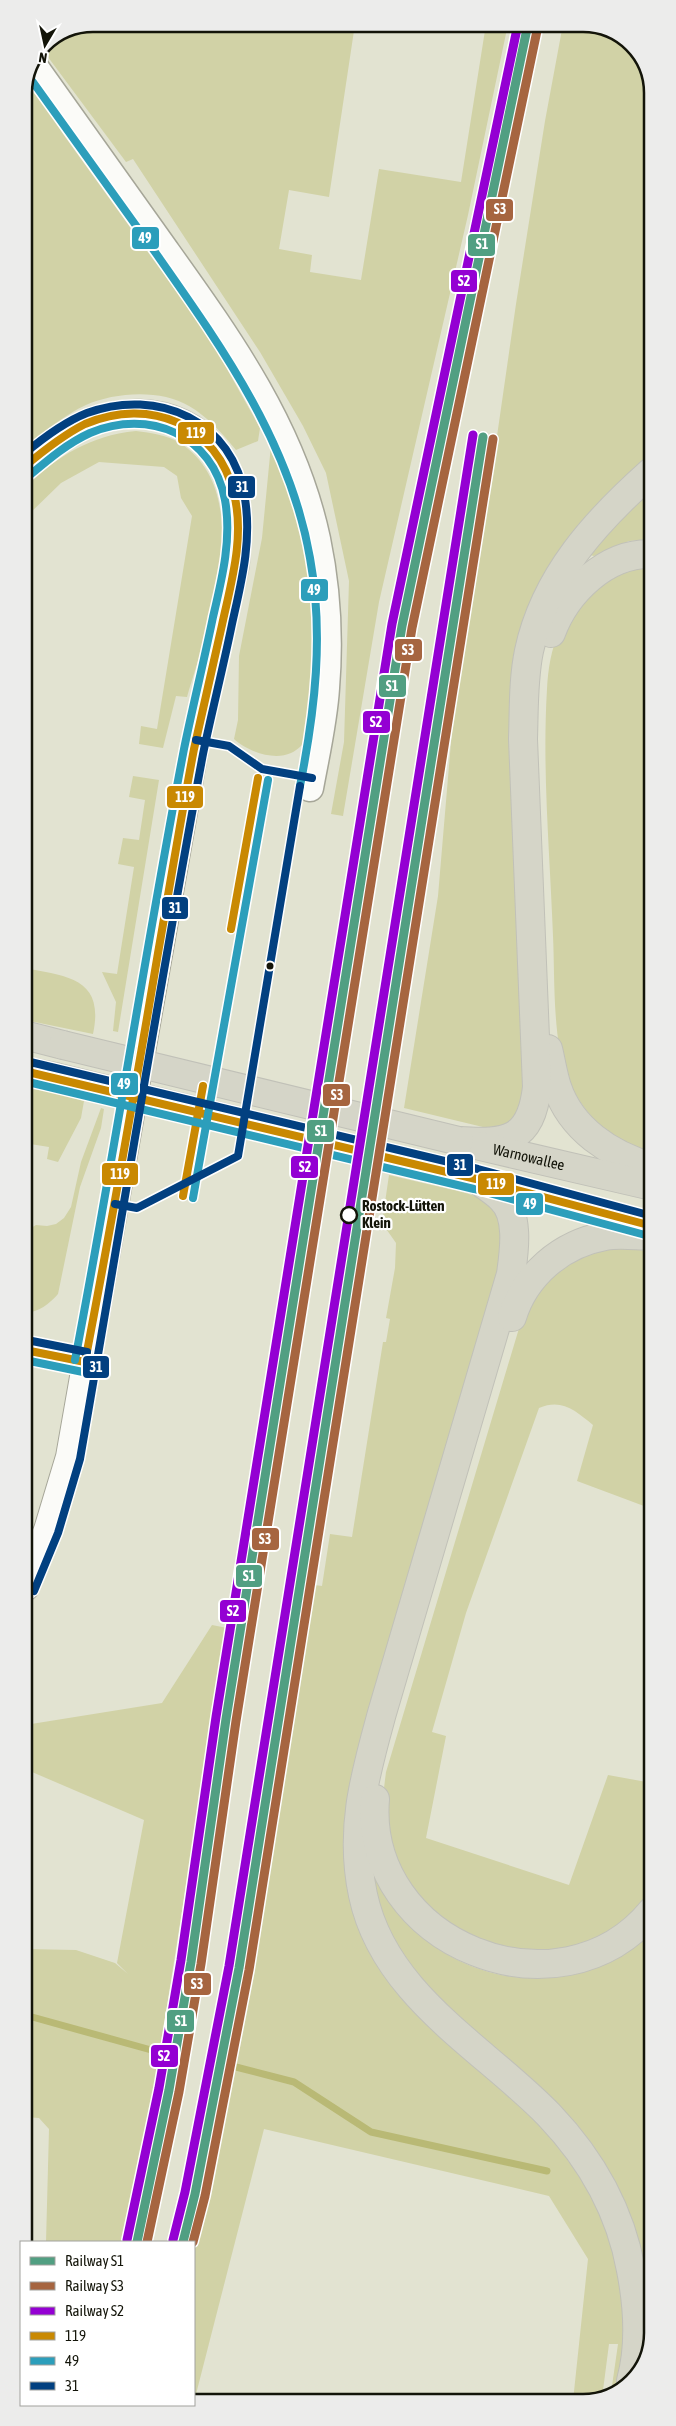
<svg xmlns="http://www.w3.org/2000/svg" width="676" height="2426" viewBox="0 0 676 2426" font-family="'Asap Condensed',sans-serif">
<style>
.green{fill:#d1d2a6}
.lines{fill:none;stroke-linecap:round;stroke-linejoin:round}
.stream{stroke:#b9b975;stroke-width:7}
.minor-casing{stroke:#a6a698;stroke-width:29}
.tertiary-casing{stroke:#a6a698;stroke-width:30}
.trunk-casing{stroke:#c1c1b8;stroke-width:30}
.minor{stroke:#fbfbf8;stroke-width:26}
.tertiary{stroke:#fbfbf8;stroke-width:28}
.trunk{stroke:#d5d5c8;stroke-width:28}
.trunk-bridge-casing{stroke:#c1c1b8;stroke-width:30;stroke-linecap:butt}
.trunk-bridge{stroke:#d5d5c8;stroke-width:28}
.bus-1-casing{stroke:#fff;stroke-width:11}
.bus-2-casing{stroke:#fff;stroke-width:11}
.bus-3-casing{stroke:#fff;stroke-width:11}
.bus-1{stroke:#c98902;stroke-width:8}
.bus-2{stroke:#2c9ebb;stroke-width:8}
.bus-3{stroke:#024080;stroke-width:8}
.rail-1-casing{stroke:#fff;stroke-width:12}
.rail-2-casing{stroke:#fff;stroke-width:12}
.rail-3-casing{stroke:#fff;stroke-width:12}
.rail-1{stroke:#519f82;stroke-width:9}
.rail-2{stroke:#a66540;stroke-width:9}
.rail-3{stroke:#9400d3;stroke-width:9}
.bus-dot{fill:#131409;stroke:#fff;stroke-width:2}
.stop-dot{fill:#fff;stroke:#131409;stroke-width:2.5}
.labels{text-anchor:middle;stroke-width:4.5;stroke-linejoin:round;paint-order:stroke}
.street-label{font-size:15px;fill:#131409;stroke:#fff}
.stop-label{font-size:15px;font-weight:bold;fill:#131409;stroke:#fff;text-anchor:start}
.rim{fill:none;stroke:#131409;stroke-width:2.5}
.line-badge{stroke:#fff;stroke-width:2}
.badge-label{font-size:14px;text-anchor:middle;font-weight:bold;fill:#fff}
</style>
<rect width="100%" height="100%" fill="#e2e3d1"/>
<g class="green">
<path d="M 94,24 L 355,24 L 329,197 L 289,190 L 279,249 L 312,255 L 310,272 L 361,280 L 379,169 L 461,182 L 486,24 L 508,24 L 468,215 L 379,602 L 343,816 L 331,814 L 344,742 L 349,581 L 326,473 L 303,426 L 260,352 L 133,159 L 126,162 L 42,49 L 44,44 Z"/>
<path d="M 563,24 L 591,24 L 629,41 L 651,80 L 651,458 L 621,484 L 527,618 L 525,1106 C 513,1120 506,1127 487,1128 L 404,1108 L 438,896 L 455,695 L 474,566 L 496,443 L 516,304 L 545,121 Z"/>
<path d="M 29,81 L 63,134 L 209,337 L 260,428 L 258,441 L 236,450 C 222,433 208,417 189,406 C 161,389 115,392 86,405 C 68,413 38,435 24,449 L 24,93 Z"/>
<path d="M 136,431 C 151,433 167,435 180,443 C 258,494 208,627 187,697 L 176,696 L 163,748 L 139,744 L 141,726 L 157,729 L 192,516 L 181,498 L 177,476 L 164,467 L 99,462 L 61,483 L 24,519 L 24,485 C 61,456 88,436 136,431 Z"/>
<path d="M 272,435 L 279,449 C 288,481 299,512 306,544 C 320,609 314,673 309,738 C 304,743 298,750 291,753 C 273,761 247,751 234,739 L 238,720 L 239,656 L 262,538 Z"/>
<path d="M 651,486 L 651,539 L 629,541 L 594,556 L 590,555 L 589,549 Z"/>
<path d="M 651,565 L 652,1154 C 613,1140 587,1120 569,1082 C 552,1045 555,977 553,936 C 550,854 542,771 547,689 C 548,670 551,648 560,631 C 571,609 591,589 611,576 C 621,569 639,568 651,565 Z"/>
<path d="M 133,776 L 159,780 L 118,1032 L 113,1031 L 116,1002 L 102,972 L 117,974 L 134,867 L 118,864 L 123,838 L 139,840 L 145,800 L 129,797 Z"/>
<path d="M 24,968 C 67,976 105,978 93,1034 L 30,1021 L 24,1017 Z"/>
<path d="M 24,1088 L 53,1092 L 84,1101 L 81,1118 L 58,1162 L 47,1159 L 49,1147 L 24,1143 Z"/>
<path d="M 101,1108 L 104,1109 L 101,1128 L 80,1187 L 58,1294 C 49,1304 39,1312 25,1313 L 24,1232 L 36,1225 L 47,1226 L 56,1224 L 64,1218 L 71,1207 L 81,1162 Z"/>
<path d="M 389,1175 C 407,1179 426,1184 445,1188 C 487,1198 498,1199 505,1245 L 357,1780 L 365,1929 L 539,2121 L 597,2195 L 627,2291 L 622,2386 L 611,2393 L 618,2344 L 609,2344 L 602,2398 L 596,2401 L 573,2401 L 588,2259 L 549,2196 L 264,2129 L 194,2402 L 194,2245 L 206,2200 L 282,1762 L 307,1584 L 322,1586 L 330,1534 L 352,1537 L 383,1342 L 386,1342 L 390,1319 L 386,1318 L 395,1268 L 396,1243 L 382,1223 Z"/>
<path d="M 625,1246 L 652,1253 L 652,1509 L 577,1481 L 593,1425 C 576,1411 562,1398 539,1408 L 466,1613 L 432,1732 L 446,1736 L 426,1838 L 569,1885 L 608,1775 L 652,1783 C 652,1799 655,1884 651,1893 C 643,1911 620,1926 603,1935 C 562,1955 541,1955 497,1944 C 486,1941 474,1940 464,1935 C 421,1915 393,1869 384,1825 C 381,1808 384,1788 386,1772 L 526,1305 L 540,1285 L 583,1253 Z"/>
<path d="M 212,1625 L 227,1628 L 148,2125 L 122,2242 L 46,2242 L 49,2129 L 39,2118 L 25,2117 L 25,1949 L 76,1950 L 115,1963 L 128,1974 L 117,1963 L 144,1820 L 25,1769 L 25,1725 L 162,1703 Z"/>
<path d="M 370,1862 C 381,1885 393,1908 411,1926 C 452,1970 527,1992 584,1969 C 603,1962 633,1939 652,1927 L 652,2325 L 646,2349 L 634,2230 L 400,1954 C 385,1924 375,1896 370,1862 Z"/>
</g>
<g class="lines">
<g class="stream">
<path d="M 25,2015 L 162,2053"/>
<path d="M 232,2066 L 294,2082 L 371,2132 L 547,2171"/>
</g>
<defs>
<path id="minor" d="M 35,67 C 78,127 121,187 164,248 C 229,339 293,427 317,539 C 327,587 330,639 326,688 C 324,721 316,755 310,788"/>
<path id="tertiary" d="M 25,1587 L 48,1530 L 70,1457 L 194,750"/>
<g id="trunk">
<path d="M 24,467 C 45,450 68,430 94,421 C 158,400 217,424 234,493 C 239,517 237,541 235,565 L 194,750"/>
<path d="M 551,633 C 566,592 606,553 651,554"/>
<path d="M 24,1035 L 63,1045"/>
<path d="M 548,1049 C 551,1061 553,1075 557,1087 C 571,1129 610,1155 652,1167"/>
<path d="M 24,1071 L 55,1077"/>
<path d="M 459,1141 C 507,1144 531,1141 537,1087 L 523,739 C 524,710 523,680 529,651 C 545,576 596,521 651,472"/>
<path id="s1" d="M 480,1146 L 652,1186"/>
<path d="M 476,1179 C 484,1185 494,1191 501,1198 C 520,1215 514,1252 511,1274 L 382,1713 C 365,1775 349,1829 363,1895 C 384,1995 483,2047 549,2115 C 591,2159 620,2209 631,2270 C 638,2306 641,2344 631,2381"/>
<path d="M 484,1181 L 650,1226"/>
<path d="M 512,1317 C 525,1275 561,1244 605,1236 C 620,1233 637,1236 652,1236"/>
<path d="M 25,1350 L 85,1362"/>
<path d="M 375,1799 C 363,1944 560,2023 652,1911"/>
</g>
</defs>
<use href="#minor" class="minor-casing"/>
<use href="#tertiary" class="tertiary-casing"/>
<use href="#trunk" class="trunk-casing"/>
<use href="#minor" class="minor"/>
<use href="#tertiary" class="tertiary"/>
<use href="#trunk" class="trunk"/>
<defs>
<g id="trunk-bridge">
<path d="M 63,1045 L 459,1141"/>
<path d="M 55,1077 L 451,1173"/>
</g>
</defs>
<use href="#trunk-bridge" class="trunk-bridge-casing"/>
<use href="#trunk-bridge" class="trunk-bridge"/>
<defs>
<g id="bus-1">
<path d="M 24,467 C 43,451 63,435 85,424 C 150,396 218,425 234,494 C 245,537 231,583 222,625 C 213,666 203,708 194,749 C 181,817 170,885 158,953 C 135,1090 111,1226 85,1362"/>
<path d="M 231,929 L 258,778"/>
<path d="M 24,1071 L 476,1179 L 652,1226"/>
<path d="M 183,1196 L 203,1086"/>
<path d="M 25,1350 L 85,1362"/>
</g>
<g id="bus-2">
<path d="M 30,78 C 72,136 114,194 155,252 C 221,346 290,442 310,558 C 324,635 315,710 300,786"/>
<path d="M 30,475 C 49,459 68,443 90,433 C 149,408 213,435 225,500 C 232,539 222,579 213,617 C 204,661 193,705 184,749 C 145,952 114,1157 75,1360"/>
<path d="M 24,1081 L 474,1189 L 649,1236"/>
<path d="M 193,1198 L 268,780"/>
<path d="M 25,1360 L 83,1372"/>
</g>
<g id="bus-3">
<path d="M 24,454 C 43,438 64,422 87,413 C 158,387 234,421 245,499 C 252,542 241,583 232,624 C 223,668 212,711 203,754 C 159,988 121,1224 80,1459 L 58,1533 L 34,1591"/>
<path d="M 196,740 L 229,746 L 262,769 L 312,778"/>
<path d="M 26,1061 L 478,1169 L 652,1216"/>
<path d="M 115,1204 L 137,1208 L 238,1156 L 300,786"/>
<path d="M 27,1340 L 87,1352"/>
</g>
</defs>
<use href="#bus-1" class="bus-1-casing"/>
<use href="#bus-2" class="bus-2-casing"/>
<use href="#bus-3" class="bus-3-casing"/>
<use href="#bus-1" class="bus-1"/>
<use href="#bus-2" class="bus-2"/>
<use href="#bus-3" class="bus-3"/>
<defs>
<g id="rail-1">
<path d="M 137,2242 L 169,2090 L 191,1962 L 226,1719 L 402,626 L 528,24"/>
<path d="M 183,2242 L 195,2194 L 239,1968 L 483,437"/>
</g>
<g id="rail-2">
<path d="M 147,2242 L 179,2092 L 201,1964 L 236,1721 L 412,628 L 538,26"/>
<path d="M 193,2242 L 205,2196 L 249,1970 L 493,439"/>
</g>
<g id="rail-3">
<path d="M 127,2240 L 159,2088 L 181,1960 L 216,1717 L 392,624 L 518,24"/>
<path d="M 173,2240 L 185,2192 L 229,1966 L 473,435"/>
</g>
</defs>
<use href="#rail-1" class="rail-1-casing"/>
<use href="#rail-2" class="rail-2-casing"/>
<use href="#rail-3" class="rail-3-casing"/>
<use href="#rail-1" class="rail-1"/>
<use href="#rail-2" class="rail-2"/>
<use href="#rail-3" class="rail-3"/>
</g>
<circle class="bus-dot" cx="270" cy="966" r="4.5"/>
<circle class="stop-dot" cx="349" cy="1215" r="8"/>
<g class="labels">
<g class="street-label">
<text dy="5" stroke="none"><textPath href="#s1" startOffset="50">Warnowallee</textPath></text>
</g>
<g class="stop-label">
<text x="362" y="1211">Rostock-Lütten<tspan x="362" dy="17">Klein</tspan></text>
</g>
</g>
<path d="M0 0H676V2426H0ZM93 32H583A61 61 0 0 1 644 93V2333A61 61 0 0 1 583 2394H93A61 61 0 0 1 32 2333V93A61 61 0 0 1 93 32Z" fill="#ececeb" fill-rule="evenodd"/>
<path class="rim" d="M93 32H583A61 61 0 0 1 644 93V2333A61 61 0 0 1 583 2394H93A61 61 0 0 1 32 2333V93A61 61 0 0 1 93 32Z"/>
<g class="line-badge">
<rect x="485" y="198" width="29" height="24" rx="5" fill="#a66540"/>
<rect x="131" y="226" width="29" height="24" rx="5" fill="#2c9ebb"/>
<rect x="467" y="233" width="29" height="24" rx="5" fill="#519f82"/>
<rect x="450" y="269" width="28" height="24" rx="5" fill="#9400d3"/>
<rect x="177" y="421" width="38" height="24" rx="5" fill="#c98902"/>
<rect x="227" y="475" width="29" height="24" rx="5" fill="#024080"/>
<rect x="300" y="578" width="29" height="24" rx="5" fill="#2c9ebb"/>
<rect x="394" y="638" width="29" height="24" rx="5" fill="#a66540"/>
<rect x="378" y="674" width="29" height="24" rx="5" fill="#519f82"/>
<rect x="362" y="710" width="29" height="24" rx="5" fill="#9400d3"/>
<rect x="166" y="785" width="38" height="24" rx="5" fill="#c98902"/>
<rect x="161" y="896" width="28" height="24" rx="5" fill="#024080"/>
<rect x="110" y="1072" width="29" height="24" rx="5" fill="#2c9ebb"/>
<rect x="322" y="1083" width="29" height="24" rx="5" fill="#a66540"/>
<rect x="306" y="1119" width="29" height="24" rx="5" fill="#519f82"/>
<rect x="446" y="1153" width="28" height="24" rx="5" fill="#024080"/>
<rect x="290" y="1155" width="29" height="24" rx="5" fill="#9400d3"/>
<rect x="101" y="1162" width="38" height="24" rx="5" fill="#c98902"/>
<rect x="477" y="1172" width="38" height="24" rx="5" fill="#c98902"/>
<rect x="515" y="1192" width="29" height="24" rx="5" fill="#2c9ebb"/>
<rect x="82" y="1355" width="28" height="24" rx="5" fill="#024080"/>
<rect x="251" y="1527" width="29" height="24" rx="5" fill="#a66540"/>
<rect x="235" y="1564" width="28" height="24" rx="5" fill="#519f82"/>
<rect x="219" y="1599" width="28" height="24" rx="5" fill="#9400d3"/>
<rect x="183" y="1972" width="29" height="24" rx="5" fill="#a66540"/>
<rect x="166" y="2009" width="29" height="24" rx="5" fill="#519f82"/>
<rect x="150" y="2044" width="29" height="24" rx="5" fill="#9400d3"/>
</g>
<g class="badge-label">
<text x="500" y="214">S3</text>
<text x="145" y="243">49</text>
<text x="482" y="249">S1</text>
<text x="464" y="286">S2</text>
<text x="196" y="438">119</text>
<text x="242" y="492">31</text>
<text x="314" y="595">49</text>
<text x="408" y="655">S3</text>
<text x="392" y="691">S1</text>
<text x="376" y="727">S2</text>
<text x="185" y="802">119</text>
<text x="175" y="913">31</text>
<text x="124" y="1089">49</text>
<text x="337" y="1100">S3</text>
<text x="321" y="1136">S1</text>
<text x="460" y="1170">31</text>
<text x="305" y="1172">S2</text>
<text x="120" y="1179">119</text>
<text x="496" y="1189">119</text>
<text x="530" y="1209">49</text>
<text x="96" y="1372">31</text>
<text x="265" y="1544">S3</text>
<text x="249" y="1581">S1</text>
<text x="233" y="1616">S2</text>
<text x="197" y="1989">S3</text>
<text x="181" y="2026">S1</text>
<text x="164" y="2061">S2</text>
</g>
<rect x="20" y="2241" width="175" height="165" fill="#ffffff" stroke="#a1a19d"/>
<rect x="30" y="2257" width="25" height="8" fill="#519f82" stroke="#a1a19d"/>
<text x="65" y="2266" font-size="15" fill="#131409">Railway S1</text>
<rect x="30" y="2282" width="25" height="8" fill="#a66540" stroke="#a1a19d"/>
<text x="65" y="2291" font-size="15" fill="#131409">Railway S3</text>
<rect x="30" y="2307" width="25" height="8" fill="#9400d3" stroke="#a1a19d"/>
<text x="65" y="2316" font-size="15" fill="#131409">Railway S2</text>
<rect x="30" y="2332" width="25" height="8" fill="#c98902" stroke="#a1a19d"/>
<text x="65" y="2341" font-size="15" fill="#131409">119</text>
<rect x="30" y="2357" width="25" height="8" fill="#2c9ebb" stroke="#a1a19d"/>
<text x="65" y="2366" font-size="15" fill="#131409">49</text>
<rect x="30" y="2382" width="25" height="8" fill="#024080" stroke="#a1a19d"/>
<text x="65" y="2391" font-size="15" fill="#131409">31</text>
<g transform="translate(45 45) rotate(189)" stroke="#ffffff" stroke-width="4" paint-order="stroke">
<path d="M0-4L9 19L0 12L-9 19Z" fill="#131409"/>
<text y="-8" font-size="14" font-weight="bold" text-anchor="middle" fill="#131409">N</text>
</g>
</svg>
